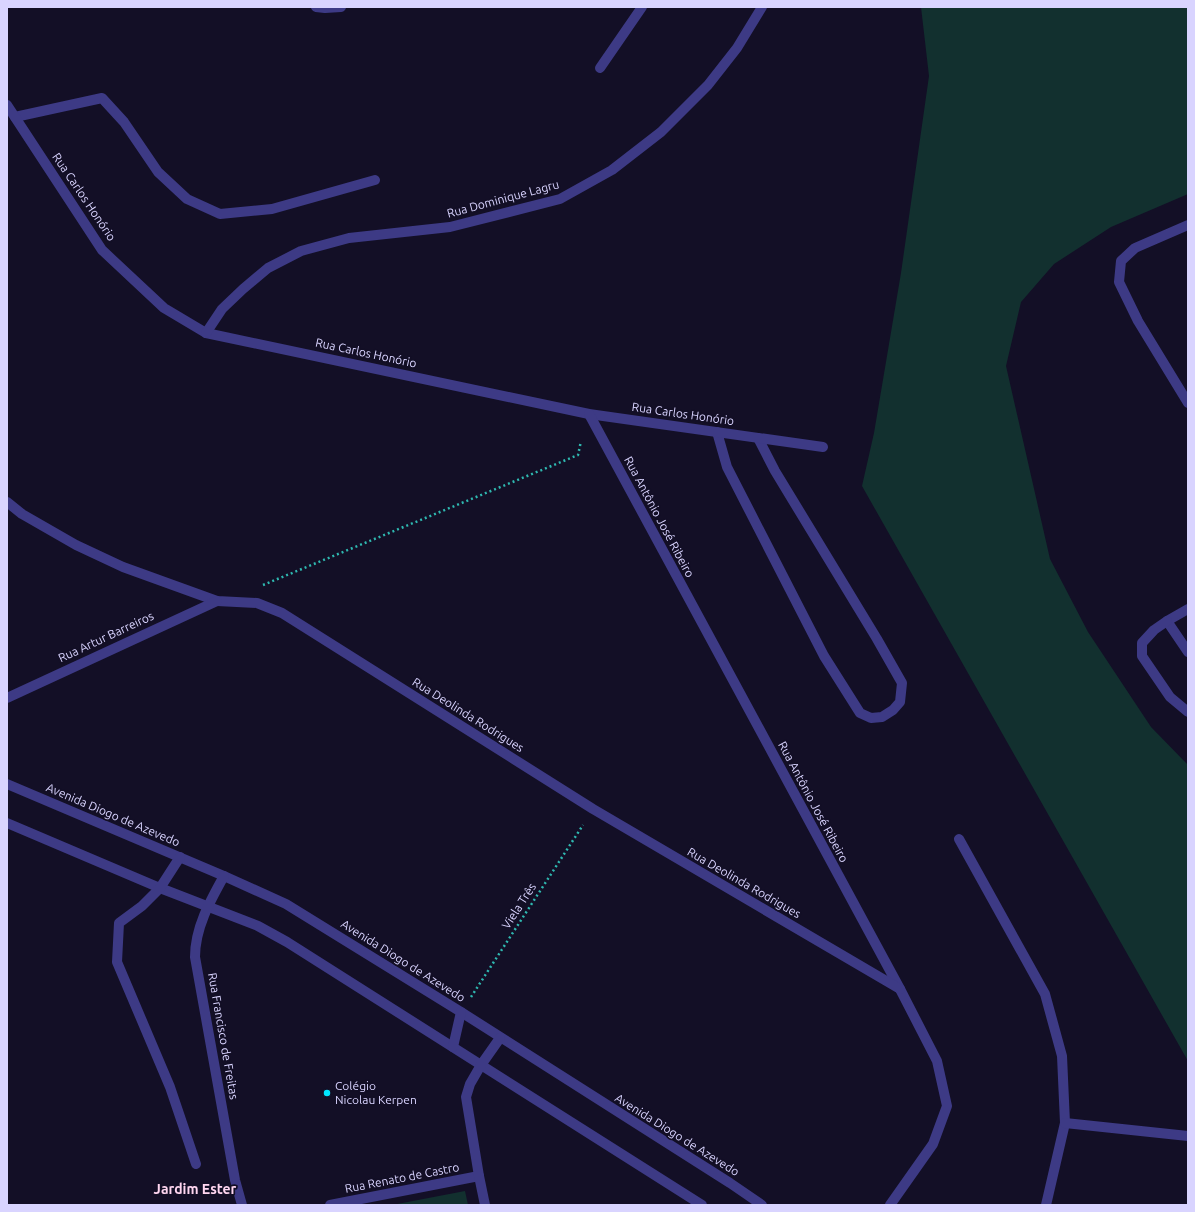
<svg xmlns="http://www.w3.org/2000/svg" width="1195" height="1212" viewBox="0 0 1195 1212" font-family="Ubuntu,sans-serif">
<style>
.green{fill:#12302f}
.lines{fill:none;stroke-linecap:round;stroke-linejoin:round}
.path{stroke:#2fb8b0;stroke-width:2.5;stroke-dasharray:2 3;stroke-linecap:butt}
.service{stroke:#3d3a85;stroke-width:10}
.minor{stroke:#3d3a85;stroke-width:10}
.poi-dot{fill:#00e5ff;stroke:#130f26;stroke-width:1.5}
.labels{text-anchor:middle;stroke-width:3.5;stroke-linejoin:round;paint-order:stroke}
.street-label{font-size:12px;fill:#d9d4ff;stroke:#130f26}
.poi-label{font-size:12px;fill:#d9d4ff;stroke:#130f26;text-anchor:start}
.quarter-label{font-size:14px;font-weight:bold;fill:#ffd6f0;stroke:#130f26}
</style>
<rect width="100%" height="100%" fill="#130f26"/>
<g class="green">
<path d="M 921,7 L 1188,7 L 1188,194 L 1111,227 L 1054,264 L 1021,302 L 1006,366 L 1050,559 L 1088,632 L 1151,727 L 1188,765 L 1188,1061 L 862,486 L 874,433 L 901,273 L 929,76 Z"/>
<path d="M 465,1191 L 468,1205 L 392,1205 Z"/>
</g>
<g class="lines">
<g class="path">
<path d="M 263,585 L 578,455 L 581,441"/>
<path d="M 471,997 L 583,825"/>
</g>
<g class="service">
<path d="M 15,117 L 102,98 L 124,122 L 158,172 L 187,199 L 220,214 L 272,209 L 375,180"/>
<path d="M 717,432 L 727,467 L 824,656 L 860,713 L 871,718 L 882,717 L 893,710 L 900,702 L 902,683 L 877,639 L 775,471 L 758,438"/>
</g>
<g class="minor">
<path d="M 316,7 L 325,8 L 341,7"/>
<path d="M 600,68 L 642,7"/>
<path d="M 7,105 L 102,250 L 164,308 L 206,333 L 589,414 L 823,447"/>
<path d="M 1188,225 L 1135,248 L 1121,261 L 1119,282 L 1138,321 L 1188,403"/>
<path d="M 206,333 L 222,309 L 243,289 L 268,268 L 301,251 L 349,238 L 450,227 L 560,199 L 612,170 L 661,132 L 708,85 L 737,48 L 762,7"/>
<path d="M 589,414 L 900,989 L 937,1061 L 947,1106 L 933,1144 L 890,1205"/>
<path d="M 7,502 L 22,514 L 76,545 L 123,567 L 217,601 L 257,603 L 282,613 L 593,809 L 900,989"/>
<path d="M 1188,609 L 1167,621 L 1188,652"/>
<path d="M 1167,621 L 1154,630 L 1142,643 L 1142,656 L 1170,697 L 1188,712"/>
<path d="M 7,698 L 217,601"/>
<path d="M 7,784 L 224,876 L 286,904 L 461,1012 L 730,1183 L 762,1205"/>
<path d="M 7,823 L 160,888 L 258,926 L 287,942 L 702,1205"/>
<path d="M 959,839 L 1045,994 L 1062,1056 L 1065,1123 L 1046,1205"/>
<path d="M 180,857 L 160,888 L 142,906 L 119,923 L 117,962 L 170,1087 L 196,1164"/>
<path d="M 224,876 C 210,901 195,928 195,957 L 235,1180 L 242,1205"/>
<path d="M 453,1047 L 461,1012"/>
<path d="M 1065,1123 L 1188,1136"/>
<path d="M 330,1205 L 479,1176"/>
<path d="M 485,1205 L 479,1176 L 466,1097 L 470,1084 L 481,1065 L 500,1038"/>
</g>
</g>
<circle class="poi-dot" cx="327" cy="1093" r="4"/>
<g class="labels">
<g class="street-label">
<text transform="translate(84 197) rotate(56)" y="4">Rua Carlos Honório</text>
<text transform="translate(503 199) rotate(-15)" y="4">Rua Dominique Lagru</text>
<text transform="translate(366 353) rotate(12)" y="4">Rua Carlos Honório</text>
<text transform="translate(683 414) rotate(8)" y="4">Rua Carlos Honório</text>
<text transform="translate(659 517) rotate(62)" y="4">Rua Antônio José Ribeiro</text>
<text transform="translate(106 637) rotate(-25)" y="4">Rua Artur Barreiros</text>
<text transform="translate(468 715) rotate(32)" y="4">Rua Deolinda Rodrigues</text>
<text transform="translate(813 802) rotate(62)" y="4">Rua Antônio José Ribeiro</text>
<text transform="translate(113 815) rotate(23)" y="4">Avenida Diogo de Azevedo</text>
<text transform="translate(744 883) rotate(30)" y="4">Rua Deolinda Rodrigues</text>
<text transform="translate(519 906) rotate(-57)" y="4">Viela Três</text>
<text transform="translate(403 961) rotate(32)" y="4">Avenida Diogo de Azevedo</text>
<text transform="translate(223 1036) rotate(80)" y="4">Rua Francisco de Freitas</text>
<text transform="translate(677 1135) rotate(32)" y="4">Avenida Diogo de Azevedo</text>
<text transform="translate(402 1178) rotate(-11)" y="4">Rua Renato de Castro</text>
</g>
<g class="poi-label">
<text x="335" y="1090">Colégio<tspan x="335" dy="14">Nicolau Kerpen</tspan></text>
</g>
<g class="quarter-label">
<text x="195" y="1194">Jardim Ester</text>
</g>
</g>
<rect width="1195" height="1212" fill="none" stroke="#d9d4ff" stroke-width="16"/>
</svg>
